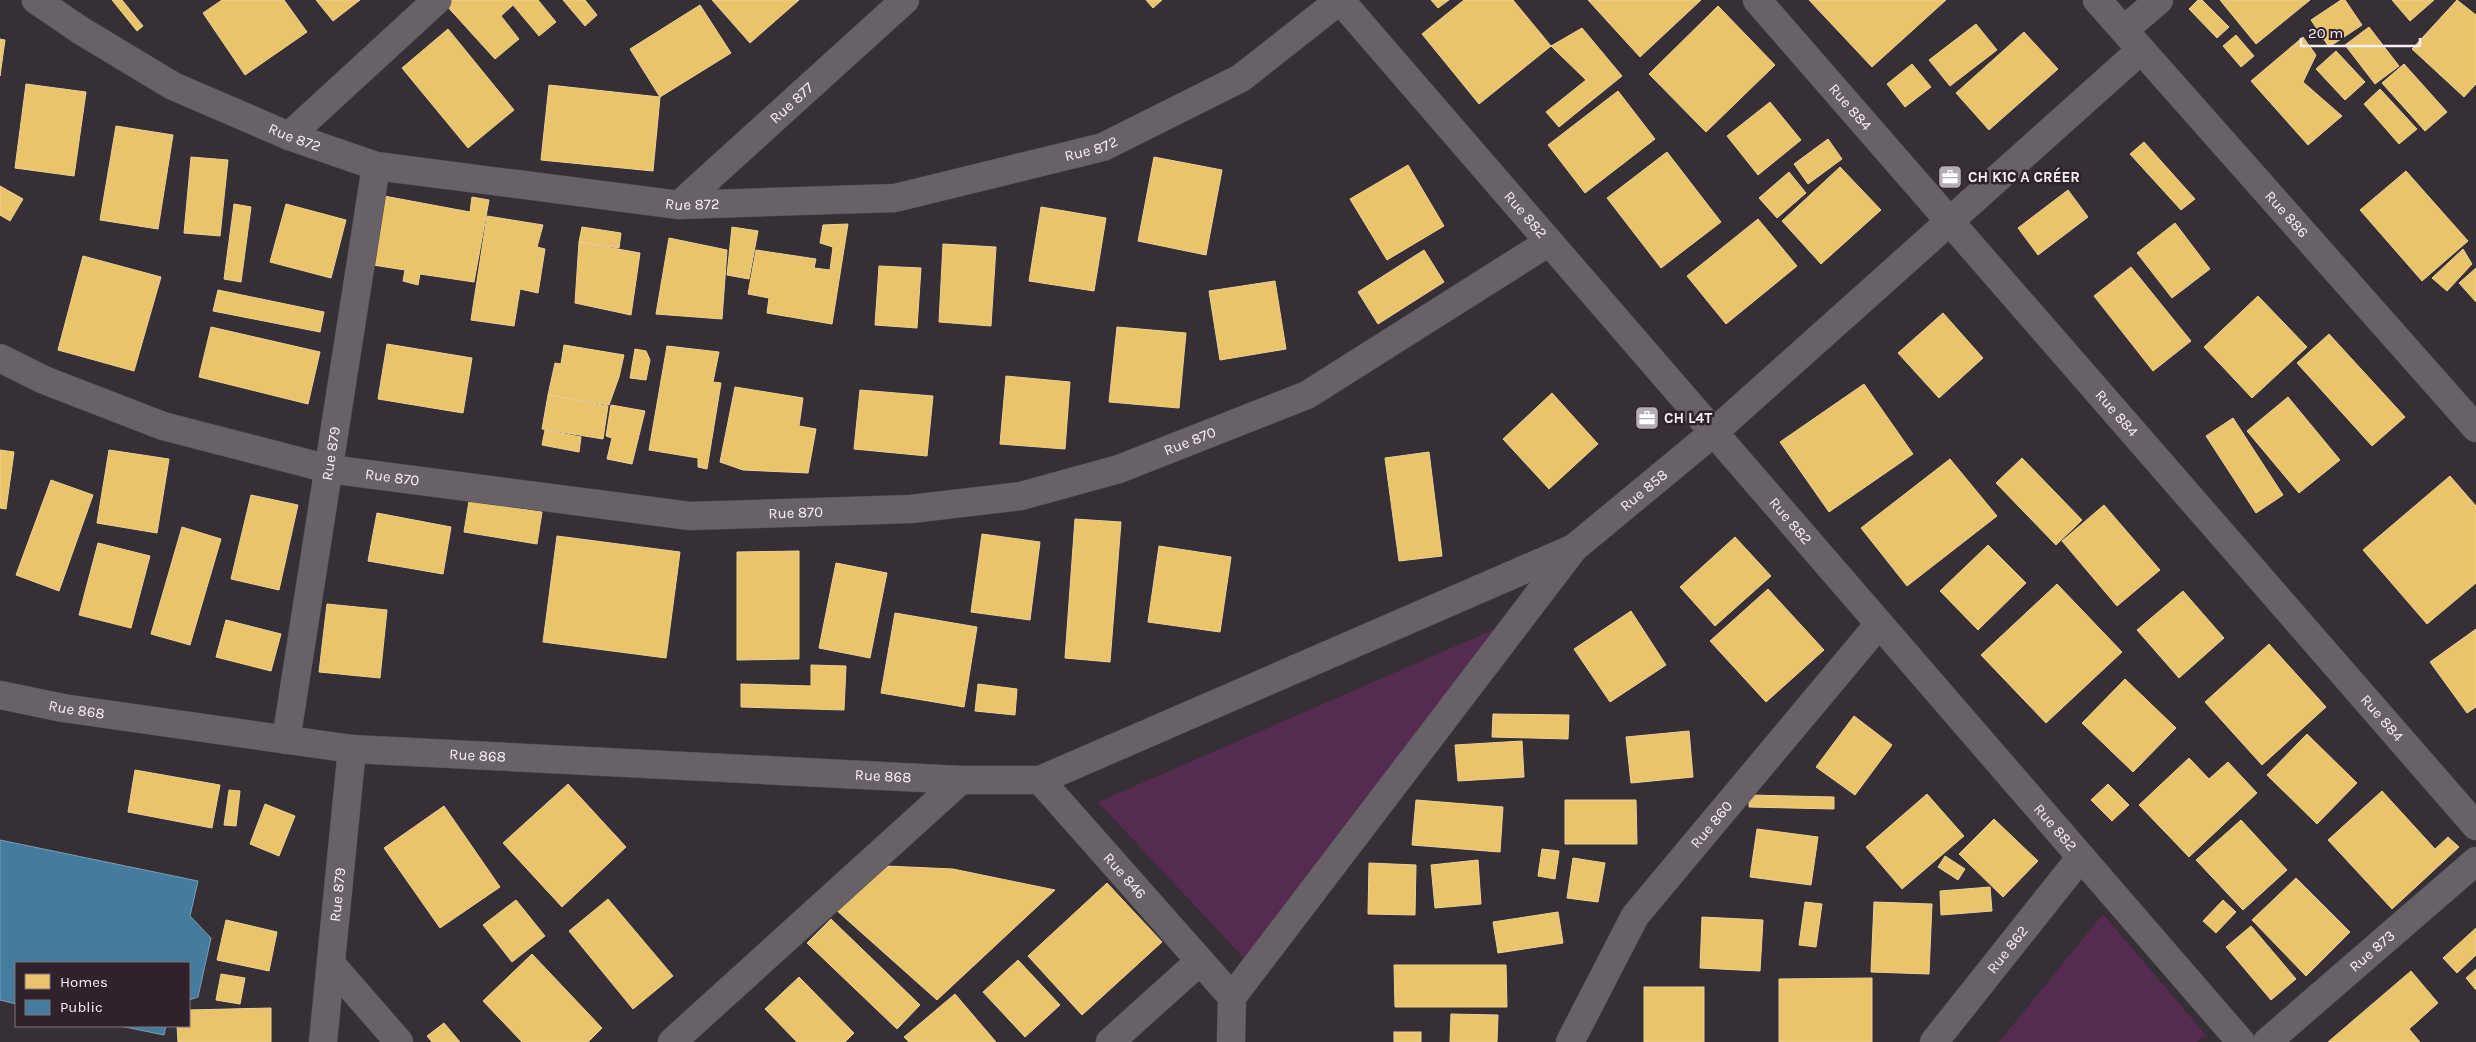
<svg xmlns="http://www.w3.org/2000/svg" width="2476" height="1042" viewBox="0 0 2476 1042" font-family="Karla,sans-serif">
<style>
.green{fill:#552b4f}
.homes{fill:#e9c46a;stroke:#eed194}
.public{fill:#457b9d;stroke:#7b9eb8}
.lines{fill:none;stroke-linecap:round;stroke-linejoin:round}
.street-casing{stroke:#524b50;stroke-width:29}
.street{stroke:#686167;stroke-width:28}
.labels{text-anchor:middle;stroke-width:5;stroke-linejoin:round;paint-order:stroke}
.street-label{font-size:15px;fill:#f8eff6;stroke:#2f222c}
.poi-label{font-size:15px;font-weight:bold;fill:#f8eff6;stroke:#2f222c;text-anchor:start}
</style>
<rect width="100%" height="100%" fill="#362f35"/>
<g class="green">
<path d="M 1520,618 L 1254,969 L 1098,802 Z"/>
<path d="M 2103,914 L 2206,1035 L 2197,1042 L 1999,1042 Z"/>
</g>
<g class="homes">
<path d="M 112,0 L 122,0 L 143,26 L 137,31 Z"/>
<path d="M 222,0 L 284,0 L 307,32 L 245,75 L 203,13 Z"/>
<path d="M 316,0 L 360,0 L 333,21 Z"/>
<path d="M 450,0 L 538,0 L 556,22 L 539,36 L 513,5 L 501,16 L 519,39 L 495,59 L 445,4 Z"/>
<path d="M 563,0 L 585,0 L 597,15 L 585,26 Z"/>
<path d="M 712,0 L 799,0 L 750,43 Z"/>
<path d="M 1146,0 L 1162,0 L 1153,8 Z"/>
<path d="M 1431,0 L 1449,0 L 1438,8 Z"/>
<path d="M 1464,0 L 1513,0 L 1551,46 L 1479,104 L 1422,34 Z"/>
<path d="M 1588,0 L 1701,0 L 1640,57 Z"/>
<path d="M 1809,0 L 1946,0 L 1872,67 Z"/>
<path d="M 2198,0 L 2202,0 L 2229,27 L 2217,38 L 2189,9 Z"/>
<path d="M 2220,0 L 2310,0 L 2256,44 Z"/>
<path d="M 2341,0 L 2345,0 L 2362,25 L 2329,47 L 2311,20 Z"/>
<path d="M 2392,0 L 2434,0 L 2410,21 Z"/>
<path d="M 2457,0 L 2476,15 L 2476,84 L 2464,97 L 2412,49 Z"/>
<path d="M 700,5 L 731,53 L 660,97 L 630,49 Z"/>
<path d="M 1718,6 L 1775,65 L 1706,132 L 1649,74 Z"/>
<path d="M 1976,24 L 1997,50 L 1950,86 L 1929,60 Z"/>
<path d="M 2369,27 L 2399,66 L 2375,84 L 2345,45 Z"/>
<path d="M 1582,28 L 1622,76 L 1559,127 L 1546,112 L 1586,80 L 1551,46 Z"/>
<path d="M 448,29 L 514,110 L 468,148 L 402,68 Z"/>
<path d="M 2024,32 L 2058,69 L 1989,130 L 1956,93 Z"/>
<path d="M 2236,35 L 2254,56 L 2241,67 L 2223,46 Z"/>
<path d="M 2303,37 L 2316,55 L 2303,82 L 2342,116 L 2308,145 L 2251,81 Z"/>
<path d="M 0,39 L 5,40 L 0,76 Z"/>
<path d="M 2336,51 L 2365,82 L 2345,100 L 2316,69 Z"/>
<path d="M 1912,64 L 1931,87 L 1905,107 L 1887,84 Z"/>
<path d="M 2404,64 L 2447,112 L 2425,131 L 2382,83 Z"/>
<path d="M 26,84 L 86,92 L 74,176 L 15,168 Z"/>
<path d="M 549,85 L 660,97 L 653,171 L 541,160 Z"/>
<path d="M 2380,89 L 2417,129 L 2399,144 L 2364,104 Z"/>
<path d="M 1618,91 L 1655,139 L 1585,193 L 1548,145 Z"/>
<path d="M 1770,102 L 1801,140 L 1758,175 L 1727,136 Z"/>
<path d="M 116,126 L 173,135 L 158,229 L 100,220 Z"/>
<path d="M 1828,139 L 1842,159 L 1808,184 L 1794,164 Z"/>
<path d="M 2144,142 L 2195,199 L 2181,210 L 2130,154 Z"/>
<path d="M 1667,152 L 1721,222 L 1661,268 L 1607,198 Z"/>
<path d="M 191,157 L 228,160 L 220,236 L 184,233 Z"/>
<path d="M 1154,157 L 1222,170 L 1206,255 L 1138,241 Z"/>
<path d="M 1408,165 L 1444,226 L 1387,260 L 1350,199 Z"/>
<path d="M 1840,167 L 1881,210 L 1821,264 L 1782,221 Z"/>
<path d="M 2406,171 L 2468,241 L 2422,281 L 2360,210 Z"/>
<path d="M 1789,172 L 1806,193 L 1777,218 L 1759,198 Z"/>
<path d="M 0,186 L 23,199 L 10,221 L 0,215 Z"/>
<path d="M 2068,190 L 2088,217 L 2038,255 L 2018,228 Z"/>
<path d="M 384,196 L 470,212 L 472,197 L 489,200 L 474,282 L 420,274 L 418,285 L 403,281 L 405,270 L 373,265 Z"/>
<path d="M 234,204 L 251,207 L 241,282 L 224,279 Z"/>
<path d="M 286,204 L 346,220 L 331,278 L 270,262 Z"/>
<path d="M 1041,207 L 1106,218 L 1094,291 L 1029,281 Z"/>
<path d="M 487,216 L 543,225 L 537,247 L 545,249 L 538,293 L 520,289 L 514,326 L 471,320 Z"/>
<path d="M 1758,219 L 1797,266 L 1726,324 L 1687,276 Z"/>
<path d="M 2175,223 L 2210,269 L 2172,298 L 2137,253 Z"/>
<path d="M 848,224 L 832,324 L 767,313 L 769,298 L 748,294 L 756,250 L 816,259 L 814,268 L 830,270 L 833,247 L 820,243 L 823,225 Z"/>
<path d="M 582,227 L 621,233 L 619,248 L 579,242 Z"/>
<path d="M 732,227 L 758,231 L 749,279 L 727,275 Z"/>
<path d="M 669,238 L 727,250 L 722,319 L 656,314 Z"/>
<path d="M 579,242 L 640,253 L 631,315 L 575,303 Z"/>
<path d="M 943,244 L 996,247 L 991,326 L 939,322 Z"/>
<path d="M 2463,249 L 2472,264 L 2447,291 L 2432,278 Z"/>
<path d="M 1424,250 L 1444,282 L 1378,324 L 1358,292 Z"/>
<path d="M 83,256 L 161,277 L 134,371 L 58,350 Z"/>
<path d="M 879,266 L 921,268 L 917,328 L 875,325 Z"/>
<path d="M 2131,267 L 2191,341 L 2153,371 L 2094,296 Z"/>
<path d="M 2476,268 L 2476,302 L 2459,283 Z"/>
<path d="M 1275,281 L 1286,349 L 1220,360 L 1209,291 Z"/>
<path d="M 218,290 L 324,312 L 320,332 L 213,311 Z"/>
<path d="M 2258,296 L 2307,347 L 2252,398 L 2204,347 Z"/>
<path d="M 1943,313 L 1983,358 L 1939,398 L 1898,353 Z"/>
<path d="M 211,327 L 320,352 L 308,404 L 199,377 Z"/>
<path d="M 1117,327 L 1186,333 L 1179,408 L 1109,402 Z"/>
<path d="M 2329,334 L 2405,417 L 2372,446 L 2297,363 Z"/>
<path d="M 387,344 L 472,358 L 463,413 L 378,399 Z"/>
<path d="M 564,345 L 624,355 L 619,377 L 609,405 L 548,395 L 555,363 L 561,364 Z"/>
<path d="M 667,346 L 719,352 L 713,382 L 721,383 L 707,469 L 698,467 L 698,458 L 649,450 Z"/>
<path d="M 635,349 L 646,351 L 650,360 L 646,380 L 630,378 Z"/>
<path d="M 1006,376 L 1070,382 L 1065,449 L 1000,444 Z"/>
<path d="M 1864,384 L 1913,454 L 1829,512 L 1780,442 Z"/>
<path d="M 735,387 L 803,398 L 799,426 L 816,429 L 808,473 L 743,470 L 720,462 Z"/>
<path d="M 860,390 L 933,396 L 927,456 L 854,449 Z"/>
<path d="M 1552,393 L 1598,444 L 1549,489 L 1503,439 Z"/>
<path d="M 548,395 L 608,406 L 603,439 L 542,429 Z"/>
<path d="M 2288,397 L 2340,460 L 2299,493 L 2247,431 Z"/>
<path d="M 611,405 L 645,411 L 632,464 L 607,459 L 612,438 L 606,436 Z"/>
<path d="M 2233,418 L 2283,495 L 2256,513 L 2206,436 Z"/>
<path d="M 545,430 L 581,437 L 579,452 L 542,445 Z"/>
<path d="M 0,450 L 14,452 L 6,509 L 0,508 Z"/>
<path d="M 109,450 L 169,459 L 157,533 L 97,523 Z"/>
<path d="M 1429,452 L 1442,556 L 1399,561 L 1385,458 Z"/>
<path d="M 2022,458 L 2082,520 L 2056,545 L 1996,483 Z"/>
<path d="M 1950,459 L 1997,516 L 1907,586 L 1861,528 Z"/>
<path d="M 2450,476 L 2476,506 L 2476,583 L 2427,624 L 2363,550 Z"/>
<path d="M 51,480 L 93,495 L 59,591 L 16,575 Z"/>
<path d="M 251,495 L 298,505 L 279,590 L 231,579 Z"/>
<path d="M 469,501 L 542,512 L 537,544 L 464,532 Z"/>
<path d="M 2104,505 L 2160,570 L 2117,606 L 2062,541 Z"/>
<path d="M 377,513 L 451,527 L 443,574 L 368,561 Z"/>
<path d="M 1075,519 L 1121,522 L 1110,662 L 1065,658 Z"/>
<path d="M 182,527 L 221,539 L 190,645 L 151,634 Z"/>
<path d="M 982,534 L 1040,542 L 1030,620 L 971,612 Z"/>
<path d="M 557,536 L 680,552 L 666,658 L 543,642 Z"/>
<path d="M 1735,537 L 1771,576 L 1715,626 L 1680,587 Z"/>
<path d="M 98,543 L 150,556 L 131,628 L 79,615 Z"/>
<path d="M 1988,545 L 2026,583 L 1978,630 L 1940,591 Z"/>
<path d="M 1159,546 L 1231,557 L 1220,632 L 1148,622 Z"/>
<path d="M 799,551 L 799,659 L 737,660 L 737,552 Z"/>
<path d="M 836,563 L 887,573 L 870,658 L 819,648 Z"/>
<path d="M 2057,584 L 2122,652 L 2046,723 L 1981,655 Z"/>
<path d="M 1768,589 L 1824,650 L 1766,702 L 1710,641 Z"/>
<path d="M 2183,591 L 2224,638 L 2179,678 L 2137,630 Z"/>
<path d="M 327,604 L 387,610 L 380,678 L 319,672 Z"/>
<path d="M 1631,611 L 1666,665 L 1610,702 L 1574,649 Z"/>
<path d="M 895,613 L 977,627 L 964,707 L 881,693 Z"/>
<path d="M 226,620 L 281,634 L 271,671 L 216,657 Z"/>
<path d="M 2476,629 L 2476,707 L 2467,713 L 2430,662 Z"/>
<path d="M 2269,644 L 2326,707 L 2262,765 L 2205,702 Z"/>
<path d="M 811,665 L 846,666 L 844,710 L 741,707 L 741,684 L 811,686 Z"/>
<path d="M 2125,679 L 2176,728 L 2133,772 L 2082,723 Z"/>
<path d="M 978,684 L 1017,689 L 1015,715 L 975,711 Z"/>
<path d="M 1493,714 L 1569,715 L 1568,739 L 1492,737 Z"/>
<path d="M 1854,716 L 1892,745 L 1855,795 L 1816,767 Z"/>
<path d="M 1689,731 L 1693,777 L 1631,783 L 1626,737 Z"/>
<path d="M 2307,734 L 2357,783 L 2317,824 L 2267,775 Z"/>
<path d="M 1522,741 L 1524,777 L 1458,781 L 1455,745 Z"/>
<path d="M 2189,758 L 2209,779 L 2228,762 L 2257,793 L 2189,857 L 2139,805 Z"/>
<path d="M 135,770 L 220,785 L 212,828 L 128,812 Z"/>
<path d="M 568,784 L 626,847 L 562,907 L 503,843 Z"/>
<path d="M 2108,784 L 2129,805 L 2112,821 L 2091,800 Z"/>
<path d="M 229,790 L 240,791 L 236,826 L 224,825 Z"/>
<path d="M 2382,791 L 2435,849 L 2448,837 L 2459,847 L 2392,909 L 2328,840 Z"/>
<path d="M 1927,794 L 1964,836 L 1902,889 L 1866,847 Z"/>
<path d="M 1749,795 L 1834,797 L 1834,809 L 1749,807 Z"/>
<path d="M 1416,800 L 1503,807 L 1500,852 L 1412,845 Z"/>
<path d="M 1565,800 L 1636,800 L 1637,844 L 1565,844 Z"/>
<path d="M 265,804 L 295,816 L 279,856 L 250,844 Z"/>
<path d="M 444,806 L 500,887 L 440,928 L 384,848 Z"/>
<path d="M 1994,819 L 2038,861 L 2003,897 L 1959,854 Z"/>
<path d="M 2241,820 L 2287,870 L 2243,910 L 2196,860 Z"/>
<path d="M 1757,829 L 1818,837 L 1811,885 L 1750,877 Z"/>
<path d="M 1542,849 L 1559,851 L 1555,879 L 1538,876 Z"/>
<path d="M 1945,856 L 1965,869 L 1958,880 L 1938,867 Z"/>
<path d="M 1573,858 L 1605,863 L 1598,902 L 1567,898 Z"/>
<path d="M 1478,860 L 1481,904 L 1435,908 L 1431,865 Z"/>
<path d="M 1369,863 L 1416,865 L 1415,915 L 1368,914 Z"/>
<path d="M 886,866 L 953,869 L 1055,890 L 937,1000 L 835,909 Z"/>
<path d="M 2296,878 L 2350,932 L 2306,976 L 2252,920 Z"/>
<path d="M 1107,883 L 1162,942 L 1082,1015 L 1028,956 Z"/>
<path d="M 1990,887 L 1992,911 L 1941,915 L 1940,891 Z"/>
<path d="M 608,899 L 673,976 L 633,1009 L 569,931 Z"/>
<path d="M 516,900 L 545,936 L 512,962 L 483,925 Z"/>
<path d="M 2223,900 L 2236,912 L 2216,933 L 2203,921 Z"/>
<path d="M 1805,902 L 1822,904 L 1816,947 L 1799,945 Z"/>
<path d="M 1874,902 L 1932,904 L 1929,974 L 1871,972 Z"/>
<path d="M 1558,912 L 1563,943 L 1498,953 L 1493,922 Z"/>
<path d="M 1702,917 L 1763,920 L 1760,971 L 1700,968 Z"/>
<path d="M 831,919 L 920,1005 L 897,1029 L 807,943 Z"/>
<path d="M 226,920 L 277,932 L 269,971 L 217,960 Z"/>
<path d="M 2251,926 L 2296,979 L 2271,1000 L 2226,947 Z"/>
<path d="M 2476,928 L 2476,955 L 2457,973 L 2443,958 Z"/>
<path d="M 532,954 L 602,1028 L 588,1042 L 522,1042 L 483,1001 Z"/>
<path d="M 1018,960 L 1060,1005 L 1025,1037 L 983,992 Z"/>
<path d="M 1394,965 L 1506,965 L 1507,1007 L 1395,1007 Z"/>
<path d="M 2476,969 L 2476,990 L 2466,978 Z"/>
<path d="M 2411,971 L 2438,1003 L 2409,1029 L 2420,1042 L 2328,1042 Z"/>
<path d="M 221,974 L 245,978 L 240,1004 L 216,1000 Z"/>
<path d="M 799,977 L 854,1033 L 845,1042 L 797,1042 L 765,1009 Z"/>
<path d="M 1872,978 L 1872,1042 L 1779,1042 L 1779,979 Z"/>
<rect x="1644" y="987" width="60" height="55"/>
<path d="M 955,994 L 996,1042 L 909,1042 L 904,1037 Z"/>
<path d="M 271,1008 L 271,1042 L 178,1042 L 177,1026 L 189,1026 L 189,1010 Z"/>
<path d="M 1451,1014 L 1498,1015 L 1497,1042 L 1450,1042 Z"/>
<path d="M 444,1023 L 460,1042 L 432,1042 L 427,1036 Z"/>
<rect x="1394" y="1032" width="27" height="10"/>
</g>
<g class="public">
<path d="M 0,840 L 198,881 L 190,916 L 211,938 L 198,997 L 189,1000 L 189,963 L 16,963 L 16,1004 L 0,1000 Z"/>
<path d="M 120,1026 L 166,1026 L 164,1035 Z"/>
</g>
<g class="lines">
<defs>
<g id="street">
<path id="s1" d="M 36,0 L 80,30 L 173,86 L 289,136 L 376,166 L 679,205 L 895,198 L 1103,147 L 1241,78 L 1340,0 L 2241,1042"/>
<path id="s2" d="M 1757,0 L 2476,826"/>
<path id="s3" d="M 2097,0 L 2476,428"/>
<path d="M 2124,30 L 2159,0"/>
<path d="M 289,136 L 437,0"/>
<path id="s4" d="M 679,205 L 905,0"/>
<path id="s5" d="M 0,358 L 44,380 L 163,426 L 329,469 L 690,516 L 911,509 L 1021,496 L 1119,469 L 1307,395 L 1549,242"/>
<path id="s6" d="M 0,695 L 63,708 L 352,749 L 961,780 L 1040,780 L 1574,548"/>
<path id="s7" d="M 286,740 L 376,166"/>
<path id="s8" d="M 1040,780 L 1232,997 L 1231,1042"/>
<path d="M 331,964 L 399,1042"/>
<path id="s9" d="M 1232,997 L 1574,548 L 1713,433 L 2141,50"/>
<path id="s10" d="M 323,1042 L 352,749"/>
<path d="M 672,1042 L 961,780"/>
<path d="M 1110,1042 L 1200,961"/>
<path id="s11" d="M 1570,1042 L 1635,916 L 1879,624"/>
<path id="s12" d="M 1934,1042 L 2081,857"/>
<path id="s13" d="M 2267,1042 L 2476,861"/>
</g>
</defs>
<use href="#street" class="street-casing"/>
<use href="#street" class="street"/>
</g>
<defs>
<symbol id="office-square" viewBox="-11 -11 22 22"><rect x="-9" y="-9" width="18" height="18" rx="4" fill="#b4acb2" stroke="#2f222c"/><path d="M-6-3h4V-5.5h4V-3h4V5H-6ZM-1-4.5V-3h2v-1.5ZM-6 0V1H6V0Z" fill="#fff"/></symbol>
</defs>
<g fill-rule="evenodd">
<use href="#office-square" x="1936" y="163" width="28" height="28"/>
<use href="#office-square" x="1633" y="404" width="28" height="28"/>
</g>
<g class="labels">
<g class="street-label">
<text dy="5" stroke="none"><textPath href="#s4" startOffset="152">Rue 877</textPath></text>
<text dy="5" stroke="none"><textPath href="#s2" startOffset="142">Rue 884</textPath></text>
<text dy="5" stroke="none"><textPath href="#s1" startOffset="294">Rue 872</textPath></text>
<text dy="5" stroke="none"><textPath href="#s1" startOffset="1104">Rue 872</textPath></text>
<text dy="5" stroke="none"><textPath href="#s1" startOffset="699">Rue 872</textPath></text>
<text dy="5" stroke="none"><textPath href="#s3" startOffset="286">Rue 886</textPath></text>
<text dy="5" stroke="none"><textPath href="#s1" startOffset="1680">Rue 882</textPath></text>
<text dy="5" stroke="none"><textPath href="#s2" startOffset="548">Rue 884</textPath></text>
<text dy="5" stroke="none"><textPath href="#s5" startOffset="1222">Rue 870</textPath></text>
<text dy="5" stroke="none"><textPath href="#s7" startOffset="290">Rue 879</textPath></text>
<text dy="5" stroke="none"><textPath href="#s5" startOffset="412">Rue 870</textPath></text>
<text dy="5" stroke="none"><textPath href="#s9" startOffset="655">Rue 858</textPath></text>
<text dy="5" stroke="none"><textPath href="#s5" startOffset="818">Rue 870</textPath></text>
<text dy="5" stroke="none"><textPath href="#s1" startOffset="2085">Rue 882</textPath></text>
<text dy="5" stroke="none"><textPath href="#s6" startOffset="78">Rue 868</textPath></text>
<text dy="5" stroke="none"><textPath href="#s2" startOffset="952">Rue 884</textPath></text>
<text dy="5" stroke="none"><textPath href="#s6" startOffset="482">Rue 868</textPath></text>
<text dy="5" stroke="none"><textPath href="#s6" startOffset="888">Rue 868</textPath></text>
<text dy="5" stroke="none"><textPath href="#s11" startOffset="261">Rue 860</textPath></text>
<text dy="5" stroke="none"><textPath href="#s1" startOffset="2490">Rue 882</textPath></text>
<text dy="5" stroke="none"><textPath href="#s8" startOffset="128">Rue 846</textPath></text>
<text dy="5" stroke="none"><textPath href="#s10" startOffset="148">Rue 879</textPath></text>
<text dy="5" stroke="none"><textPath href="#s12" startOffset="118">Rue 862</textPath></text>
<text dy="5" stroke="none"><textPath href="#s13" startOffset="139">Rue 873</textPath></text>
</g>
<g class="poi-label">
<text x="1968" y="182">CH K1C A CRÉER</text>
<text x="1664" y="423">CH L4T</text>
</g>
</g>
<rect x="15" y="962" width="175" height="65" fill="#2f222c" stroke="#7f747d"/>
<rect x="25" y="974" width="25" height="15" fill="#e9c46a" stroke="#7f747d"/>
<text x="60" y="987" font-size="15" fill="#f8eff6">Homes</text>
<rect x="25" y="1000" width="25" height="15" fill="#457b9d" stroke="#7f747d"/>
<text x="60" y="1012" font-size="15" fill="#f8eff6">Public</text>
<path d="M2301 38v8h119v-8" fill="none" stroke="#f8eff6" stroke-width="2.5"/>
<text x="2308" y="38" font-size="15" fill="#f8eff6" stroke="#2f222c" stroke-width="4" paint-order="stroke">20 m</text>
</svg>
